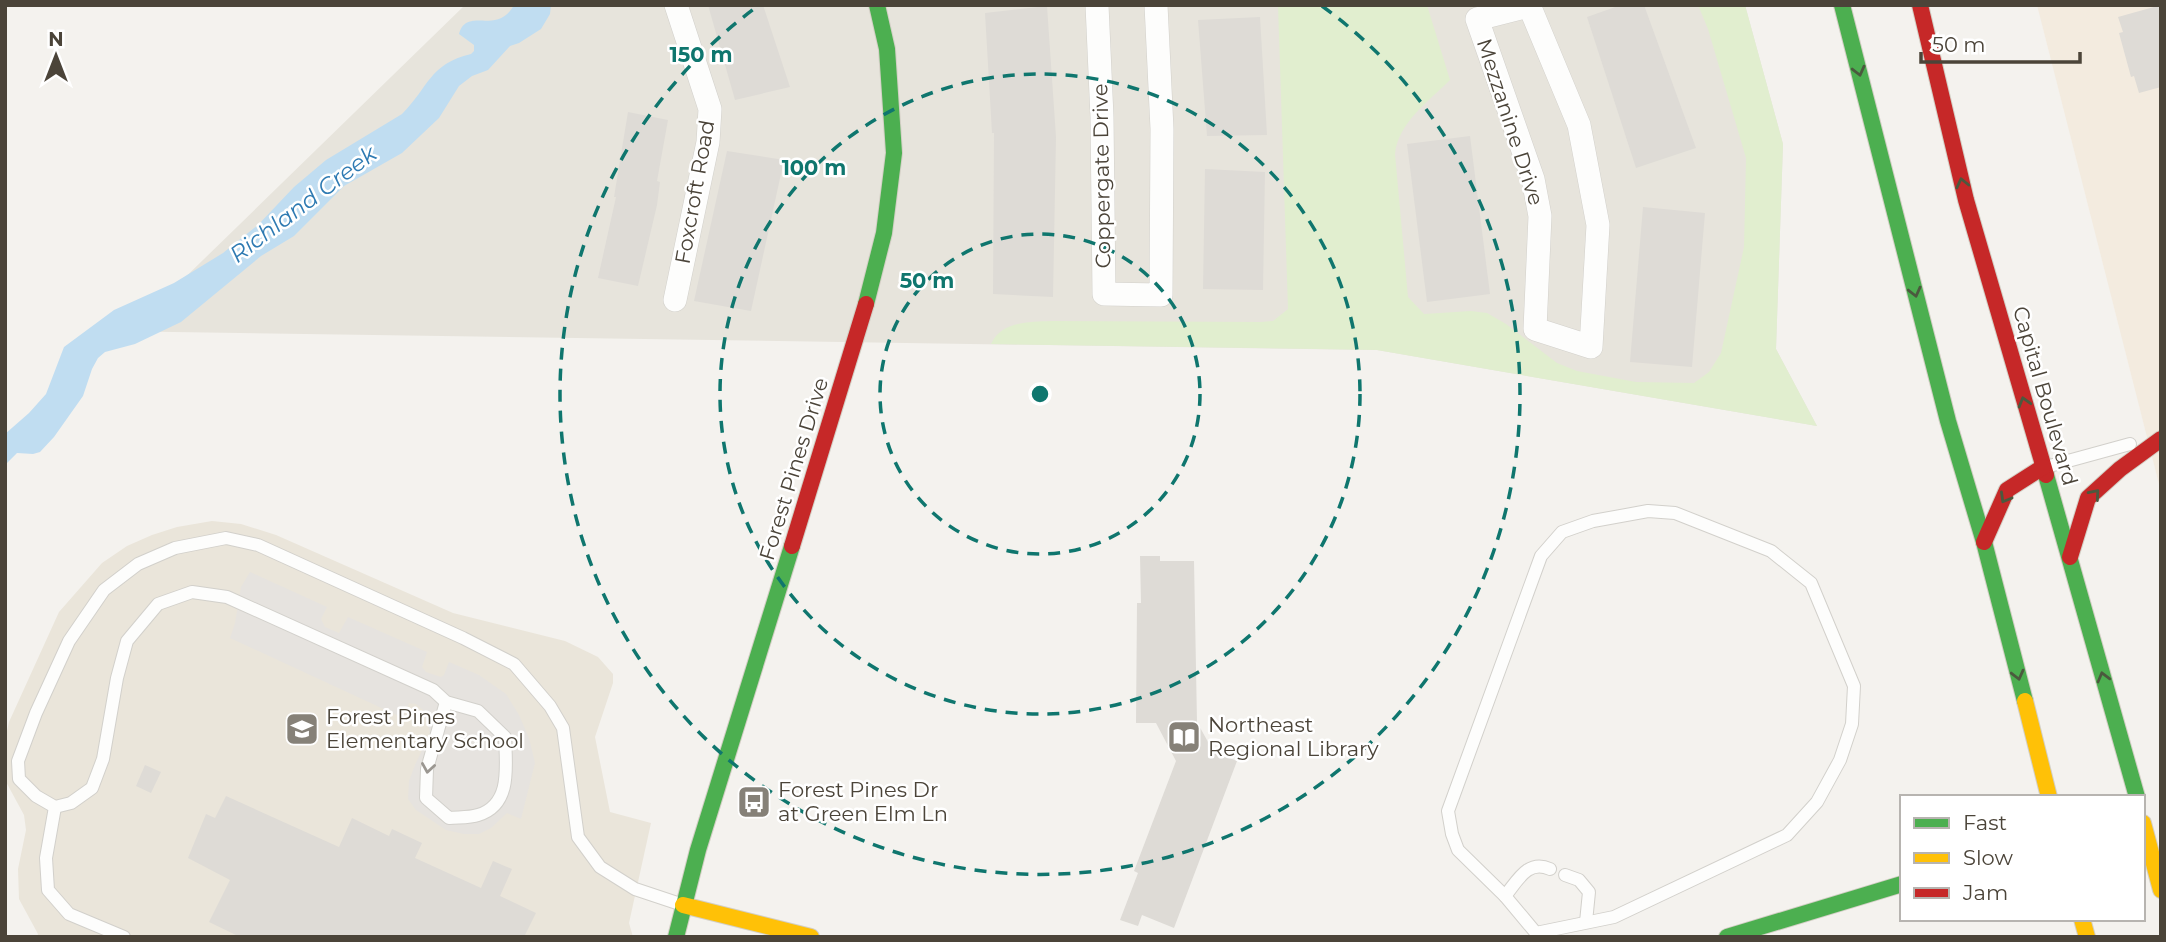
<svg xmlns="http://www.w3.org/2000/svg" width="2166" height="942" viewBox="0 0 2166 942" font-family="Montserrat,sans-serif">
<style>
.residential{fill:#e7e4dc}
.commercial{fill:#f3ebdf}
.education{fill:#eae5da}
.green{fill:#e1eecf}
.parking{fill:#e6e3df}
.water{fill:#c0ddf1}
.building{fill:#dedbd6}
.lines{fill:none;stroke-linecap:round;stroke-linejoin:round}
.lane-casing{stroke:#d2d0cb;stroke-width:14}
.street-casing{stroke:#d2d0cb;stroke-width:24}
.fast-casing{stroke:#d3cfc5;stroke-width:18}
.slow-casing{stroke:#d3cfc5;stroke-width:18}
.jam-casing{stroke:#d3cfc5;stroke-width:18}
.lane{stroke:#fdfdfc;stroke-width:12}
.street{stroke:#fdfdfc;stroke-width:23}
.fast{stroke:#4caf50;stroke-width:16}
.slow{stroke:#ffc107;stroke-width:16}
.jam{stroke:#c62828;stroke-width:16}
.oneway{stroke:#4b593e}
.oneway2{stroke:#9b9791}
.ring{fill:none;stroke:#0f766e;stroke-width:3.5;stroke-dasharray:12 9}
.labels{text-anchor:middle;stroke-width:5;stroke-linejoin:round;paint-order:stroke}
.street-label{font-size:21px;fill:#4b4439;stroke:#fff}
.poi-label{font-size:21px;fill:#4b4439;stroke:#fff;text-anchor:start}
.water-label{font-size:23px;font-style:italic;fill:#2e7ab2;stroke:#fff}
.centre{fill:#0f766e;stroke:#fff;stroke-width:3.5}
.ring-label{font-size:21px;text-anchor:middle;font-weight:bold;fill:#0f766e;stroke:#fff;stroke-width:5;stroke-linejoin:round;paint-order:stroke}
</style>
<rect width="100%" height="100%" fill="#f4f2ee"/>
<path class="residential" d="M 465,5 L 1745,5 L 1783,144 L 1776,349 L 1817,426 L 1377,350 L 107,331 L 166,296 Z"/>
<path class="commercial" d="M 2037,5 L 2161,5 L 2161,492 Z"/>
<path class="education" d="M 212,521 L 241,524 L 276,535 L 453,613 L 565,641 L 598,657 L 613,674 L 613,683 L 595,737 L 610,812 L 651,823 L 629,923 L 633,937 L 37,937 L 38,934 L 19,899 L 18,869 L 26,830 L 24,815 L 5,780 L 5,740 L 9,722 L 59,612 L 102,563 L 127,546 L 152,535 L 177,527 Z"/>
<path class="green" d="M 1278,5 L 1427,5 L 1450,80 C 1429,101 1398,123 1395,154 L 1408,297 L 1424,314 L 1471,311 L 1487,313 L 1506,324 L 1557,363 L 1577,371 L 1636,382 L 1694,383 L 1709,372 L 1721,353 L 1744,247 L 1746,158 L 1708,29 L 1698,5 L 1745,5 L 1783,144 L 1776,349 L 1817,426 L 1377,350 L 991,344 C 1001,321 1029,322 1051,321 L 1261,322 L 1273,321 L 1288,309 Z"/>
<path class="parking" d="M 250,572 L 327,607 L 321,619 L 325,627 L 339,633 L 348,617 L 427,652 L 422,667 L 426,672 L 441,677 L 444,675 L 449,662 L 479,675 L 506,694 L 519,715 L 529,738 L 535,763 L 521,819 L 507,813 L 491,828 L 479,834 L 464,834 L 446,830 L 416,810 L 408,799 L 409,781 L 415,765 L 430,733 L 423,710 L 416,704 L 409,703 L 403,718 L 230,638 L 235,623 L 241,587 Z"/>
<path class="water" d="M 514,5 L 551,5 L 550,14 L 541,29 L 519,43 L 510,46 L 488,70 L 472,76 L 459,86 L 439,118 L 402,153 L 344,186 L 294,236 L 261,256 L 181,322 L 135,344 L 105,352 L 98,358 L 92,369 L 83,396 L 54,437 L 40,452 L 33,454 L 17,453 L 5,465 L 5,434 L 29,413 L 46,394 L 64,347 L 114,310 L 174,283 L 223,253 L 258,225 L 294,187 L 326,160 L 402,114 C 429,87 429,64 471,54 L 474,51 L 474,45 L 459,34 C 467,6 497,36 514,5 Z"/>
<g class="building">
<path d="M 708,5 L 763,5 L 790,87 L 735,100 Z"/>
<path d="M 1621,5 L 1644,5 L 1696,148 L 1636,168 L 1587,17 Z"/>
<path d="M 2161,5 L 2161,87 L 2139,93 L 2134,76 L 2131,77 L 2119,33 L 2123,32 L 2118,17 Z"/>
<path d="M 1047,6 L 1056,137 L 1053,297 L 993,294 L 994,133 L 992,133 L 985,13 Z"/>
<path d="M 1260,17 L 1267,135 L 1207,136 L 1198,20 Z"/>
<path d="M 628,112 L 668,120 L 657,181 L 660,182 L 657,205 L 638,286 L 598,278 L 616,197 L 614,197 Z"/>
<path d="M 1470,136 L 1490,294 L 1427,302 L 1407,144 Z"/>
<path d="M 727,151 L 784,160 L 751,311 L 694,301 Z"/>
<path d="M 1205,169 L 1265,172 L 1263,290 L 1203,289 Z"/>
<path d="M 1643,207 L 1705,213 L 1692,367 L 1630,362 Z"/>
<path d="M 1140,556 L 1160,556 L 1160,561 L 1194,561 L 1197,722 L 1213,751 L 1237,761 L 1174,928 L 1142,915 L 1138,926 L 1120,920 L 1138,873 L 1134,871 L 1176,761 L 1156,723 L 1136,723 L 1137,603 L 1141,603 Z"/>
<path d="M 145,765 L 161,772 L 151,793 L 136,786 Z"/>
<path d="M 226,796 L 339,847 L 352,818 L 389,836 L 392,829 L 422,843 L 415,858 L 481,888 L 493,861 L 512,869 L 500,896 L 536,913 L 524,937 L 240,937 L 209,922 L 230,880 L 188,858 L 206,814 L 215,818 Z"/>
</g>
<g class="lines">
<defs>
<g id="lane">
<path d="M 2046,467 L 2130,444"/>
<path d="M 446,702 L 427,769 L 426,798 L 449,818 C 458,817 469,818 478,815 C 512,805 506,766 505,737 L 478,711 L 446,702 L 433,690 L 227,597 L 192,592 L 158,604 L 127,641 L 117,678 L 103,759 L 92,788 L 71,803 L 55,807 L 36,796 L 19,779 L 18,761 L 36,713 L 69,641 L 104,590 L 138,564 L 175,548 L 226,538 L 258,545 L 463,638 L 514,664 L 550,706 L 563,728 L 578,837 L 600,867 L 635,889 L 683,905"/>
<path d="M 55,807 L 46,858 L 48,890 L 69,914 L 124,937"/>
<path d="M 1565,875 L 1579,880 L 1589,892 L 1586,922"/>
<path d="M 1505,896 C 1518,880 1528,859 1550,869"/>
<path d="M 1536,937 L 1536,933 L 1505,896 L 1458,850 L 1452,834 L 1448,811 L 1541,556 L 1562,532 L 1593,521 L 1648,511 L 1675,513 L 1771,551 L 1811,583 L 1854,686 L 1852,724 L 1840,760 L 1817,802 L 1787,835 L 1614,917 L 1536,933"/>
</g>
<g id="street">
<path d="M 1097,5 L 1102,117 L 1104,294 L 1161,295 L 1162,129 L 1156,5"/>
<path d="M 1529,5 L 1579,125 L 1598,225 L 1591,347 L 1535,329 L 1540,216 L 1533,179 L 1477,19 L 1529,6"/>
<path d="M 675,300 L 708,142 L 710,109 L 676,5"/>
</g>
<g id="fast">
<path d="M 1842,5 L 1948,421 L 1984,542 L 2025,701"/>
<path d="M 866,304 L 884,233 L 894,153 L 887,49 L 877,5"/>
<path d="M 2046,475 L 2137,797"/>
<path d="M 676,937 L 698,850 L 792,546"/>
<path d="M 1727,937 L 1902,884"/>
</g>
<g id="slow">
<path d="M 2025,701 L 2049,797"/>
<path d="M 2143,823 L 2161,890"/>
<path d="M 683,905 L 811,937"/>
<path d="M 2082,919 L 2087,937"/>
</g>
<g id="jam">
<path d="M 1920,5 L 1966,200 L 2046,475"/>
<path d="M 1984,542 L 2007,490 L 2043,467"/>
<path d="M 792,546 L 866,304"/>
<path d="M 2070,557 L 2088,498 L 2120,469 L 2161,439"/>
</g>
</defs>
<use href="#lane" class="lane-casing"/>
<use href="#street" class="street-casing"/>
<use href="#fast" class="fast-casing"/>
<use href="#slow" class="slow-casing"/>
<use href="#jam" class="jam-casing"/>
<use href="#lane" class="lane"/>
<use href="#street" class="street"/>
<use href="#fast" class="fast"/>
<use href="#slow" class="slow"/>
<use href="#jam" class="jam"/>
</g>
<defs><path id="oneway-chevron" d="M-2-3.5L2.5 0L-2 3.5" fill="none" stroke-width="1.6" stroke-linecap="round" stroke-linejoin="round" transform="scale(1.75)"/></defs>
<g class="oneway">
<use href="#oneway-chevron" transform="translate(1859 71) rotate(76)"/>
<use href="#oneway-chevron" transform="translate(1962 183) rotate(-103)"/>
<use href="#oneway-chevron" transform="translate(1915 292) rotate(76)"/>
<use href="#oneway-chevron" transform="translate(2024 402) rotate(-106)"/>
<use href="#oneway-chevron" transform="translate(2095 494) rotate(-49)"/>
<use href="#oneway-chevron" transform="translate(2005 498) rotate(120)"/>
<use href="#oneway-chevron" transform="translate(2018 675) rotate(76)"/>
<use href="#oneway-chevron" transform="translate(2103 677) rotate(-105)"/>
</g>
<use class="oneway2" href="#oneway-chevron" transform="translate(428 768) rotate(99)"/>
<g class="ring">
<circle cx="1040" cy="394" r="160"/>
<circle cx="1040" cy="394" r="320"/>
<path d="M1322 6A480 480 0 1 1 758 6"/>
</g>
<defs>
<symbol id="school-square" viewBox="-11 -11 22 22"><rect x="-9" y="-9" width="18" height="18" rx="4" fill="#868178" stroke="#fff"/><path d="M0-5L7-2L0 1L-7-2ZM-4 1L0 2.5L4 1V4Q0 6-4 4Z" fill="#fff"/></symbol>
<symbol id="library-square" viewBox="-11 -11 22 22"><rect x="-9" y="-9" width="18" height="18" rx="4" fill="#868178" stroke="#fff"/><path d="M-6-4Q-3-5.5-.7-3.5V5Q-3 3-6 4ZM6-4Q3-5.5 .7-3.5V5Q3 3 6 4Z" fill="#fff"/></symbol>
<symbol id="bus-square" viewBox="-11 -11 22 22"><rect x="-9" y="-9" width="18" height="18" rx="4" fill="#868178" stroke="#fff"/><path d="M-5-6H5V4H4V6H2V4H-2V6H-4V4H-5ZM-3.5-4V0h7V-4ZM-3.5 1.2v1.5H-2V1.2ZM2 1.2v1.5H3.5V1.2Z" fill="#fff"/></symbol>
</defs>
<g fill-rule="evenodd">
<use href="#school-square" x="283" y="710" width="38" height="38"/>
<use href="#library-square" x="1165" y="718" width="38" height="38"/>
<use href="#bus-square" x="735" y="783" width="38" height="38"/>
</g>
<g class="labels">
<g class="street-label">
<text transform="translate(1510 122) rotate(72)" y="7">Mezzanine Drive</text>
<text transform="translate(1102 176) rotate(-91)" y="7">Coppergate Drive</text>
<text transform="translate(695 192) rotate(-80)" y="7">Foxcroft Road</text>
<text transform="translate(2045 396) rotate(74)" y="7">Capital Boulevard</text>
<text transform="translate(794 469) rotate(-73)" y="7">Forest Pines Drive</text>
</g>
<g class="poi-label">
<text x="326" y="724">Forest Pines<tspan x="326" dy="24">Elementary School</tspan></text>
<text x="1208" y="732">Northeast<tspan x="1208" dy="24">Regional Library</tspan></text>
<text x="778" y="797">Forest Pines Dr<tspan x="778" dy="24">at Green Elm Ln</tspan></text>
</g>
<g class="water-label">
<text transform="translate(303 204) rotate(-37)" y="8">Richland Creek</text>
</g>
</g>
<circle cx="1040" cy="394" r="10" class="centre"/>
<g class="ring-label">
<text x="701" y="62">150 m</text>
<text x="814" y="175">100 m</text>
<text x="927" y="288">50 m</text>
</g>
<rect width="2166" height="942" fill="none" stroke="#4b4439" stroke-width="14"/>
<rect x="1900" y="795" width="245" height="126" fill="#ffffff" stroke="#b7b4b0" stroke-width="2"/>
<rect x="1914" y="818" width="35" height="10" fill="#4caf50" stroke="#b7b4b0" stroke-width="2"/>
<text x="1963" y="830" font-size="21" fill="#4b4439">Fast</text>
<rect x="1914" y="853" width="35" height="10" fill="#ffc107" stroke="#b7b4b0" stroke-width="2"/>
<text x="1963" y="865" font-size="21" fill="#4b4439">Slow</text>
<rect x="1914" y="888" width="35" height="10" fill="#c62828" stroke="#b7b4b0" stroke-width="2"/>
<text x="1963" y="900" font-size="21" fill="#4b4439">Jam</text>
<g transform="translate(56 56)" stroke="#ffffff" stroke-width="5" paint-order="stroke">
<path d="M0-5L12 26L0 18L-12 26Z" fill="#4b4439"/>
<text y="-10" font-size="19" font-weight="bold" text-anchor="middle" fill="#4b4439">N</text>
</g>
<path d="M1921 52v10h159v-10" fill="none" stroke="#4b4439" stroke-width="3.5"/>
<text x="1932" y="52" font-size="21" fill="#4b4439" stroke="#ffffff" stroke-width="5" paint-order="stroke">50 m</text>
</svg>
